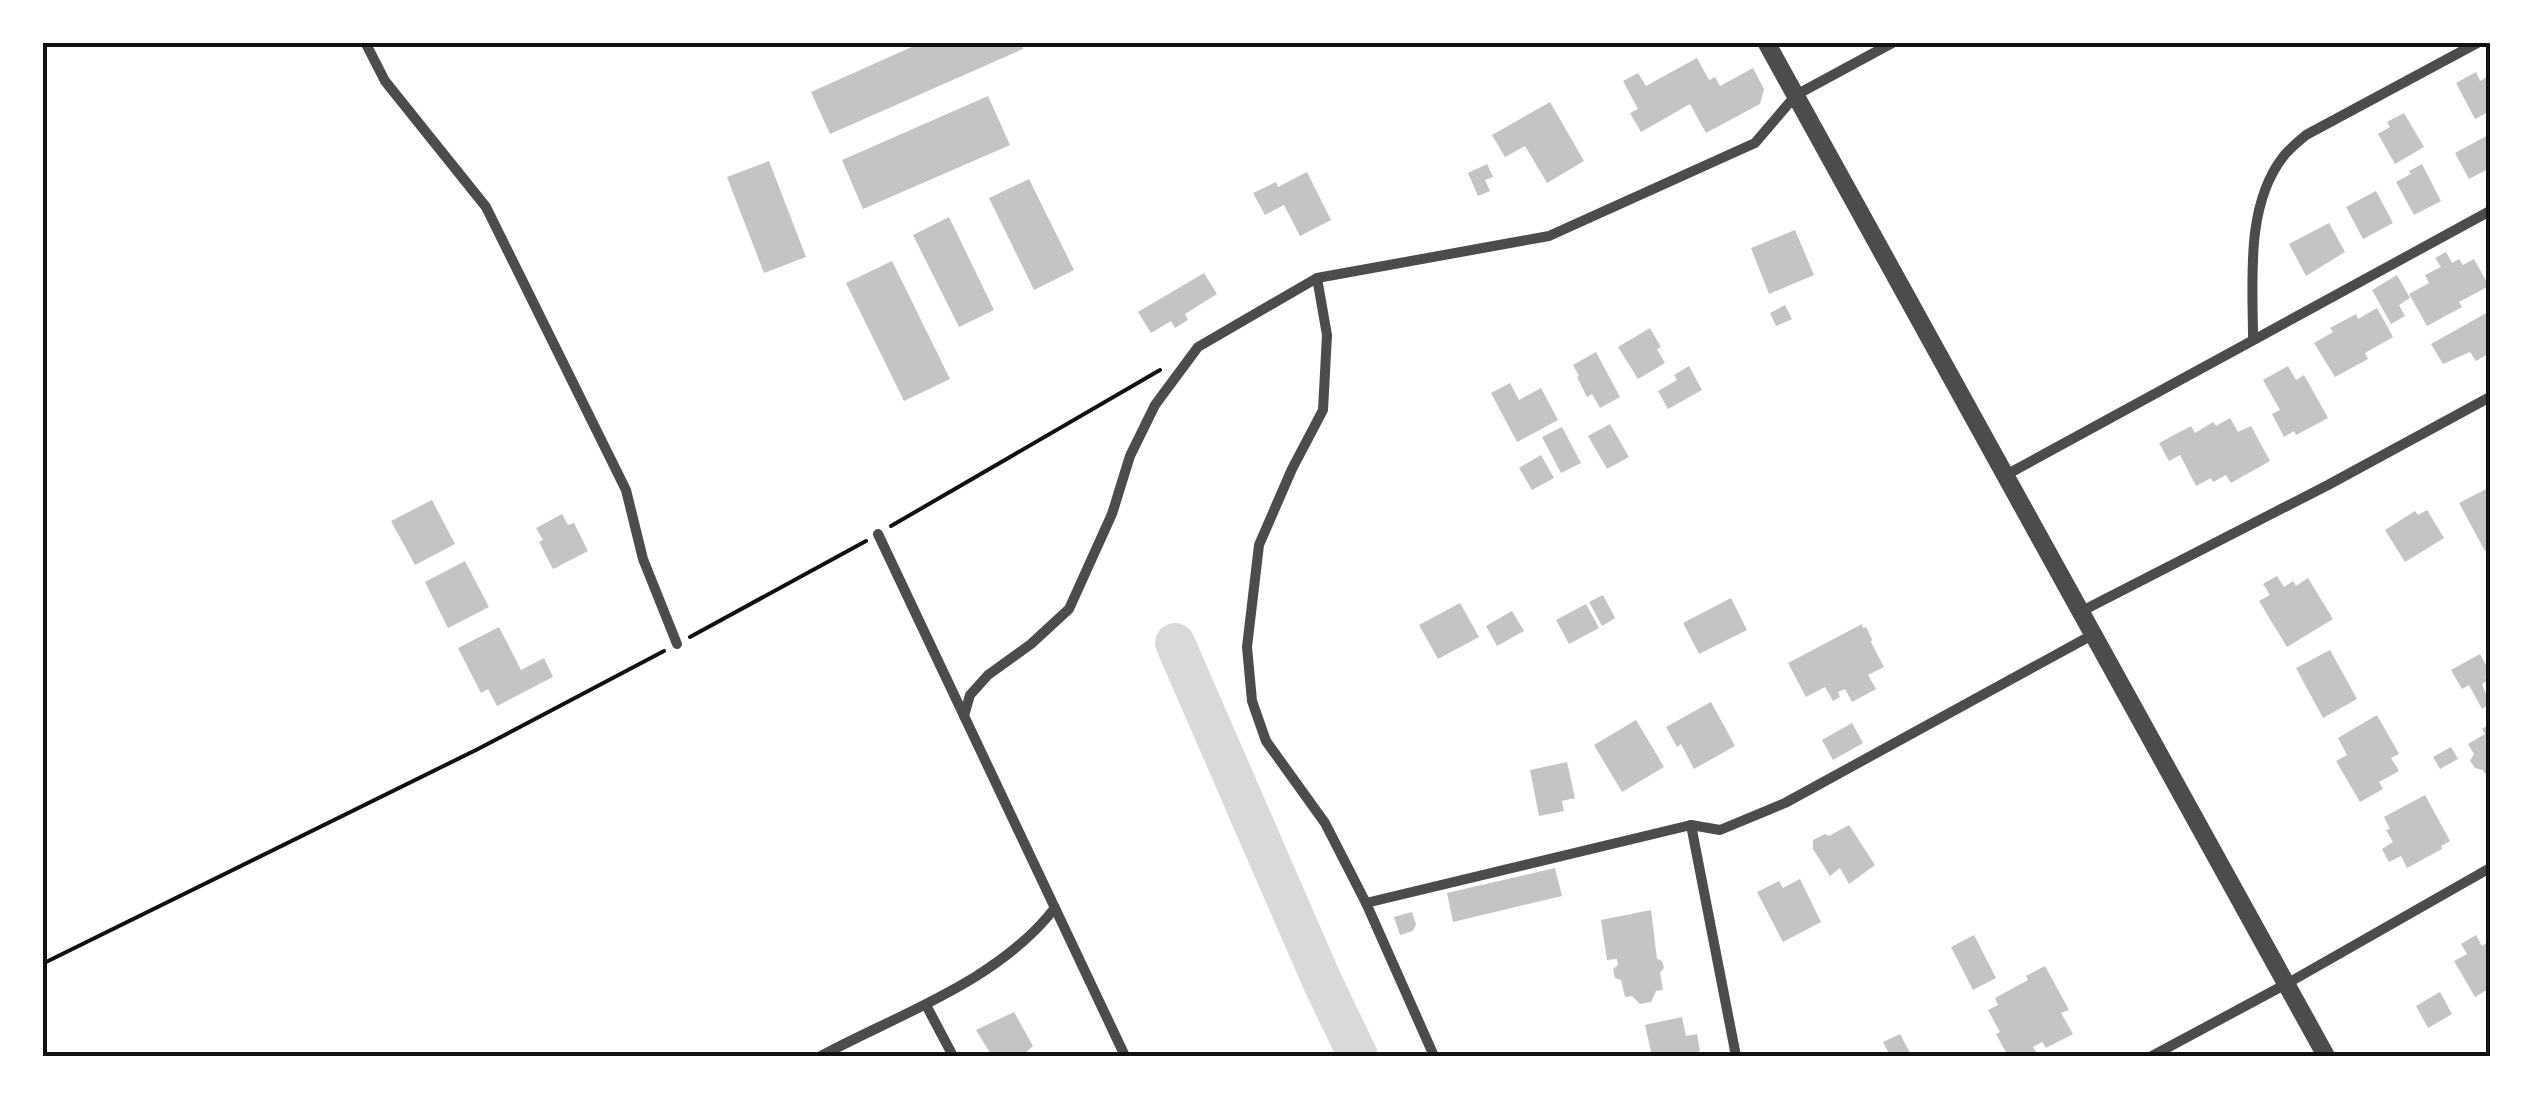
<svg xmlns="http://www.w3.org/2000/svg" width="2533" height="1099" viewBox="0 0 2533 1099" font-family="Commissioner,sans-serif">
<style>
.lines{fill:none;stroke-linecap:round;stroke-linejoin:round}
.river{stroke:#d9d9d9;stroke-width:40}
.building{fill:#c4c4c4}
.path{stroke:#111;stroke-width:4}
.minor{stroke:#4c4c4c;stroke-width:10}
.tertiary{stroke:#4c4c4c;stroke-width:18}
.neatline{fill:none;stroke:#111;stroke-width:4}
</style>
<rect width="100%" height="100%" fill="#fff"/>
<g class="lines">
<path class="river" d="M 1175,643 L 1322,981 L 1358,1056"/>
</g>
<g class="building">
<path d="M 923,42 L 1021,42 L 1023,49 L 830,134 L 811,92 Z"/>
<path d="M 1697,58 L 1709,80 L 1715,77 L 1720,86 L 1753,68 L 1764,89 L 1760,104 L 1706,133 L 1690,104 L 1641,132 L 1630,113 L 1638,109 L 1623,81 L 1638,73 L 1646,86 Z"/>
<path d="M 2476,72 L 2480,81 L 2490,75 L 2490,111 L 2475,119 L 2456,83 Z"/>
<path d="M 988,96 L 1010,145 L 863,209 L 842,160 Z"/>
<path d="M 1550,102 L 1584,161 L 1547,183 L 1525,146 L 1505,157 L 1492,135 Z"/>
<path d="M 2404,113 L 2424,147 L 2395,164 L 2378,134 L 2390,127 L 2387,122 Z"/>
<path d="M 2490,134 L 2490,179 L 2486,170 L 2469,179 L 2455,153 Z"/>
<path d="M 769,161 L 806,257 L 764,273 L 727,177 Z"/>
<path d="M 1487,164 L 1493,177 L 1485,180 L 1490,191 L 1478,196 L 1468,173 Z"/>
<path d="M 2422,164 L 2441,201 L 2414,215 L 2396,182 L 2411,174 L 2409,171 Z"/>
<path d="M 1307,172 L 1331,220 L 1300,236 L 1284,205 L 1265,215 L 1253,193 L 1276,182 L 1278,187 Z"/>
<path d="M 1029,179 L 1074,270 L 1034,290 L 989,198 Z"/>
<path d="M 2376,191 L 2393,223 L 2363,239 L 2346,207 Z"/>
<path d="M 949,217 L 994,310 L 959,327 L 913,235 Z"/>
<path d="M 2329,223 L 2345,252 L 2306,276 L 2289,244 Z"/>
<path d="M 1795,230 L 1814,275 L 1769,294 L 1751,248 Z"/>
<path d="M 2446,252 L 2452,263 L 2459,259 L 2463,265 L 2474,259 L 2489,286 L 2459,302 L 2462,307 L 2427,326 L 2409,294 L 2429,283 L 2425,275 L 2441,267 L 2435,258 Z"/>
<path d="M 892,261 L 950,379 L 904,401 L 846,283 Z"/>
<path d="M 1204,273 L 1217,294 L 1185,314 L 1188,320 L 1175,328 L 1171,321 L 1151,333 L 1138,312 Z"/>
<path d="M 2397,275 L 2410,298 L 2399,305 L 2405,316 L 2391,324 L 2372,290 Z"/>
<path d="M 1785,305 L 1792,319 L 1776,326 L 1770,313 Z"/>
<path d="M 2377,308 L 2393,337 L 2365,353 L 2368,359 L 2335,377 L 2314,343 L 2333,332 L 2330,328 L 2356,314 L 2358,319 Z"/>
<path d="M 2490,311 L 2490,353 L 2476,361 L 2470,352 L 2443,364 L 2431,344 Z"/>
<path d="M 1650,328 L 1661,347 L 1657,349 L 1665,363 L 1638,379 L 1618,347 Z"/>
<path d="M 1596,352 L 1620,397 L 1600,408 L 1592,394 L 1587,397 L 1577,377 L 1579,376 L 1573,365 Z"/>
<path d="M 1689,366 L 1702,390 L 1668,409 L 1658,391 L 1677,380 L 1674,375 Z"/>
<path d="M 2288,366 L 2296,380 L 2304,375 L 2328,418 L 2296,435 L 2294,431 L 2284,437 L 2272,414 L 2280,410 L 2263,380 Z"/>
<path d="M 1510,383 L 1519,400 L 1541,388 L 1558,420 L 1517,442 L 1491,393 Z"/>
<path d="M 2230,418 L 2238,432 L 2251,426 L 2270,461 L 2231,483 L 2226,475 L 2213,482 L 2211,478 L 2196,486 L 2180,455 L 2169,461 L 2159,443 L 2191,426 L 2195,433 L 2213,422 L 2216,426 Z"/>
<path d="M 1610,424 L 1629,457 L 1607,469 L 1588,436 Z"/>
<path d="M 1562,427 L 1581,463 L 1561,473 L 1542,437 Z"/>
<path d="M 1541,455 L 1554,478 L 1532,490 L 1519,468 Z"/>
<path d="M 2490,487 L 2490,548 L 2485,551 L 2459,503 Z"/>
<path d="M 432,500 L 455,544 L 415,565 L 391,521 Z"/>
<path d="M 2427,510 L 2444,538 L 2405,562 L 2385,530 L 2415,511 L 2418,515 Z"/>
<path d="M 562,514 L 568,525 L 574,523 L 588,551 L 553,569 L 539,542 L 543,540 L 536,528 Z"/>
<path d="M 465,561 L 489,607 L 448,628 L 425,582 Z"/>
<path d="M 2277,576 L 2284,587 L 2293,581 L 2296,586 L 2308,578 L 2333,619 L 2287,647 L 2259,601 L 2270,595 L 2263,584 Z"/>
<path d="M 1603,595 L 1615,618 L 1602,626 L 1589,602 Z"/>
<path d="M 1731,598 L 1747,630 L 1699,654 L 1683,623 Z"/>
<path d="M 1460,603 L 1479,637 L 1438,659 L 1419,625 Z"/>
<path d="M 1586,604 L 1599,628 L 1569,644 L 1556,620 Z"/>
<path d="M 1512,611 L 1524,631 L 1497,646 L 1486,626 Z"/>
<path d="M 1862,624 L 1863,628 L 1866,627 L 1872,639 L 1871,642 L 1884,667 L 1868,675 L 1876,689 L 1852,702 L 1845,689 L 1838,692 L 1840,697 L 1833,701 L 1825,687 L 1806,697 L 1788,663 Z"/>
<path d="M 499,627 L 521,670 L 544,658 L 553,677 L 497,706 L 488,689 L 481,693 L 458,648 Z"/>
<path d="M 2330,650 L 2357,699 L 2323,718 L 2296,668 Z"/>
<path d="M 2480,654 L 2490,672 L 2485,677 L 2487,681 L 2482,684 L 2490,704 L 2482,709 L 2469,685 L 2462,689 L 2451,670 Z"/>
<path d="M 1711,702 L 1735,746 L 1694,769 L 1681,744 L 1677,747 L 1666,727 Z"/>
<path d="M 2377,715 L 2399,754 L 2391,758 L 2399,771 L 2379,782 L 2383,789 L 2360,802 L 2336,761 L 2347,755 L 2338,738 Z"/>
<path d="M 1636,720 L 1664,767 L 1622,792 L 1594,745 Z"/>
<path d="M 1852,723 L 1863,743 L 1833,760 L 1822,740 Z"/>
<path d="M 2490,724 L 2490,782 L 2483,770 L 2475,768 L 2470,761 L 2474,754 L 2468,744 L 2485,734 L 2482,729 Z"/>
<path d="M 2451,747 L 2458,759 L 2440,769 L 2433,757 Z"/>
<path d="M 1567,762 L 1575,798 L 1562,801 L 1564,811 L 1539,816 L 1530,770 Z"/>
<path d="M 2425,795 L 2450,841 L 2441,846 L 2442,849 L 2407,868 L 2401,856 L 2389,862 L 2382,849 L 2393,842 L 2386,830 L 2390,829 L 2384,817 Z"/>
<path d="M 1849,825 L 1875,865 L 1849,884 L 1840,868 L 1830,876 L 1813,849 L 1813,840 L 1825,834 L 1829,836 Z"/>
<path d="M 1555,868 L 1562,896 L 1453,922 L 1447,893 Z"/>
<path d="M 1800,879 L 1821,922 L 1783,942 L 1757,892 L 1779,881 L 1783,888 Z"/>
<path d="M 1651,910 L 1657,959 L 1662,961 L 1664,968 L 1660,973 L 1663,990 L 1656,991 L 1651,1002 L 1640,1004 L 1632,996 L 1625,997 L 1621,980 L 1615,978 L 1613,969 L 1618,965 L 1617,959 L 1607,960 L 1601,920 Z"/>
<path d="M 1412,912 L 1416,924 L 1413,931 L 1400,935 L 1394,917 Z"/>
<path d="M 1974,935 L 1996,978 L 1973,990 L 1951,947 Z"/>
<path d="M 2476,935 L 2482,946 L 2490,941 L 2490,988 L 2475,997 L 2454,961 L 2467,954 L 2461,944 Z"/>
<path d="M 2045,966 L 2069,1010 L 2061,1013 L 2073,1034 L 2046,1048 L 2042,1042 L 2033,1047 L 2039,1056 L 2008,1056 L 1996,1034 L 2000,1032 L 1988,1010 L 1998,1005 L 1995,998 L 2028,980 L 2026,976 Z"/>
<path d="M 2440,992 L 2452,1014 L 2428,1028 L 2416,1006 Z"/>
<path d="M 1014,1012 L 1033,1046 L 1022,1056 L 992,1056 L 976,1030 Z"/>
<path d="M 1682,1017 L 1686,1036 L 1697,1034 L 1700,1051 L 1690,1054 L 1690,1056 L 1652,1056 L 1645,1025 Z"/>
<path d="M 1900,1034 L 1912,1056 L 1890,1056 L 1883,1042 Z"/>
</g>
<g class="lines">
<g class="path">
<path d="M 891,526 L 1160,370"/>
<path d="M 690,637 L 866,541"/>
<path d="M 42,964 L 478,749 L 664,651"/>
</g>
<g class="minor">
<path d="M 365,42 L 385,81 L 486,207 L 626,490 L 643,559 L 677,644"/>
<path d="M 1317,278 L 1327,335 L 1323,410 L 1292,469 L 1259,545 L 1247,647 L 1252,701 L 1266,741 L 1325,823 L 1366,903 L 1434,1056"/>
<path d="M 2253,339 C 2253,281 2245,206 2283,157 C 2289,149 2298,142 2306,135 L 2479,42"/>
<path d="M 2006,475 L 2490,211"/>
<path d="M 878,534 L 1125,1056"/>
<path d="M 2082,611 L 2328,485 L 2490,397"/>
<path d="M 964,716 L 970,695 L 988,675 L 1031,644 L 1069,609 L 1112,514 L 1130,456 L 1155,405 L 1198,347 L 1317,278 L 1549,236 L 1755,143 L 1796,95 L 1894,42"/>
<path d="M 1691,825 L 1736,1056"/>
<path d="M 1366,903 L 1691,825 L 1720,830 L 1785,803 L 2094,634"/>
<path d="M 926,1005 L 953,1056"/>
<path d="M 821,1056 C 899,1014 998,981 1054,909"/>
<path d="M 2152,1056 L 2288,983 L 2490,868"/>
</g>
<path class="tertiary" d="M 1766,42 L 2326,1056"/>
</g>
<rect width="2533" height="1099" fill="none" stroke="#ffffff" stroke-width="90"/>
<rect x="45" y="45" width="2443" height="1009" class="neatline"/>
</svg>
